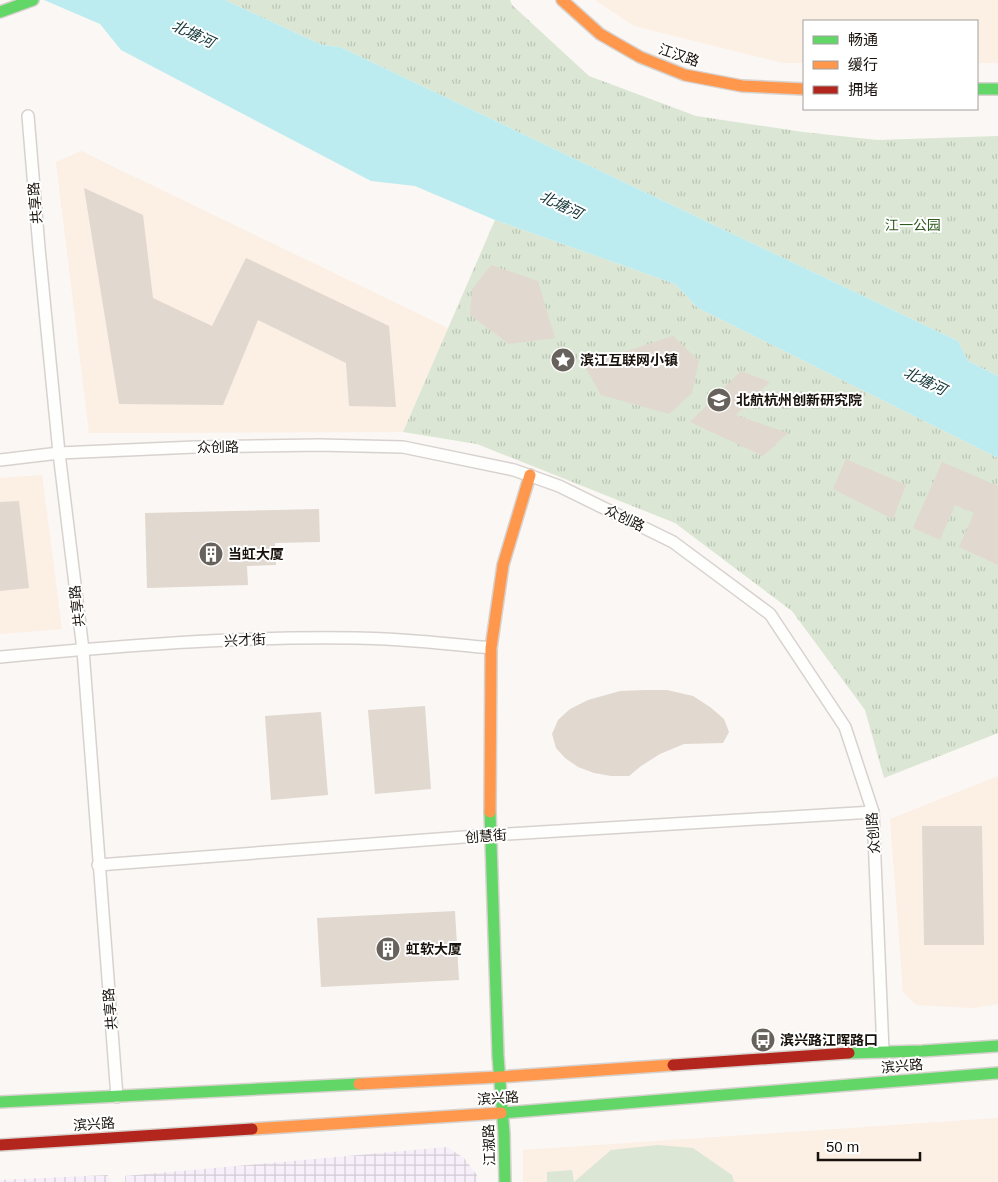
<svg xmlns="http://www.w3.org/2000/svg" width="998" height="1182" viewBox="0 0 998 1182" font-family="Helvetica,'Noto Sans SC',sans-serif">
<style>
.built{fill:#fcefe4}
.industrial{fill:url(#industrial-grid)}
.park{fill:url(#park-tufts)}
.pitch{fill:#dbe7d4}
.water{fill:#bcecf0}
.building{fill:#e1d8cf}
.lines{fill:none;stroke-linecap:round;stroke-linejoin:round}
.street-casing{stroke:#d8d2ce;stroke-width:14}
.fast-casing{stroke:#d8d2ce;stroke-width:14}
.slow-casing{stroke:#d8d2ce;stroke-width:14}
.jam-casing{stroke:#d8d2ce;stroke-width:14}
.street{stroke:#fefefd;stroke-width:11}
.fast{stroke:#63d668;stroke-width:11}
.slow{stroke:#ff974d;stroke-width:11}
.jam{stroke:#b3261e;stroke-width:11}
.labels{text-anchor:middle;stroke-width:4;stroke-linejoin:round;paint-order:stroke}
.street-label{font-size:14px;fill:#19120c;stroke:#fff}
.park-label{font-size:14px;fill:#305b20;stroke:#fff}
.poi-label{font-size:14px;font-weight:bold;fill:#19120c;stroke:#fff;text-anchor:start}
.water-label{font-size:15px;font-style:italic;fill:#133639;stroke:#fff}
</style>
<defs>
<pattern id="industrial-grid" width="8" height="8" patternUnits="userSpaceOnUse" patternTransform="scale(1.25)"><rect width="8" height="8" fill="#f7eff9"/><path d="M0 4h8M4 0v8" fill="none" stroke="#d3ccd4"/></pattern>
<pattern id="park-tufts" width="24" height="20" patternUnits="userSpaceOnUse" patternTransform="scale(1.25)"><rect width="24" height="20" fill="#dbe7d4"/><path d="M3 7l-1-3M5 7V3M7 7l1-3M15 17l-1-3M17 17v-4M19 17l1-3" fill="none" stroke="#bbc5b5"/></pattern>
</defs>
<rect width="100%" height="100%" fill="#faf7f4"/>
<g class="built">
<path d="M 595,0 L 998,0 L 998,63 L 977,63 L 977,21 L 804,21 L 804,63 L 783,63 L 634,26 Z"/>
<path d="M 81,151 L 448,328 L 495,220 L 403,432 L 89,433 L 56,162 Z"/>
<path d="M 42,475 L 62,629 L 0,634 L 0,478 Z"/>
<path d="M 998,776 L 998,1004 L 973,1008 L 916,1005 L 903,992 L 890,819 Z"/>
<path d="M 998,1118 L 998,1182 L 523,1182 L 523,1150 Z"/>
</g>
<g class="industrial">
<path d="M 447,1147 L 464,1158 L 477,1175 L 477,1182 L 125,1182 L 125,1176 Z"/>
<path d="M 108,1175 L 109,1182 L 0,1182 L 0,1180 Z"/>
</g>
<g class="park">
<path d="M 225,0 L 510,0 L 512,5 L 589,76 L 696,116 L 803,132 L 877,140 L 998,136 L 998,376 L 968,361 L 958,341 L 340,47 L 322,45 Z"/>
<path d="M 495,220 L 675,284 L 698,308 L 998,458 L 998,733 L 884,778 L 865,710 L 792,611 L 675,523 L 477,444 L 403,432 Z"/>
</g>
<path class="pitch" d="M 658,1145 L 693,1148 L 732,1175 L 734,1182 L 547,1182 L 547,1172 L 572,1170 L 574,1182 L 611,1150 Z"/>
<path class="water" d="M 44,0 L 225,0 L 322,45 L 340,47 L 958,341 L 968,361 L 998,376 L 998,458 L 698,308 L 675,284 L 495,220 L 415,186 L 371,181 L 121,50 L 100,24 Z"/>
<g class="building">
<path d="M 84,188 L 143,215 L 153,298 L 212,326 L 246,258 L 389,326 L 396,407 L 349,406 L 346,363 L 258,320 L 223,405 L 119,404 Z"/>
<path d="M 491,265 L 538,281 L 555,338 L 509,344 L 470,315 L 472,289 Z"/>
<path d="M 673,336 L 699,361 L 692,393 L 669,414 L 601,395 L 584,365 Z"/>
<path d="M 741,371 L 770,382 L 736,415 L 788,433 L 763,456 L 690,422 Z"/>
<path d="M 846,459 L 906,485 L 893,519 L 833,489 Z"/>
<path d="M 942,462 L 998,486 L 998,565 L 959,547 L 974,513 L 955,505 L 940,540 L 913,528 Z"/>
<path d="M 19,501 L 29,588 L 0,591 L 0,502 Z"/>
<path d="M 319,509 L 320,542 L 275,543 L 276,565 L 247,566 L 248,585 L 147,588 L 145,513 Z"/>
<path d="M 645,690 L 667,690 L 693,696 L 710,707 L 724,719 L 729,732 L 723,743 L 684,744 L 660,754 L 641,766 L 629,776 L 611,776 L 594,773 L 578,767 L 565,758 L 556,748 L 552,734 L 558,720 L 570,709 L 588,700 L 620,691 Z"/>
<path d="M 425,706 L 431,789 L 375,794 L 368,710 Z"/>
<path d="M 321,712 L 328,795 L 271,800 L 265,716 Z"/>
<path d="M 922,826 L 982,826 L 984,945 L 924,945 Z"/>
<path d="M 455,911 L 459,980 L 321,987 L 317,918 Z"/>
</g>
<g class="lines">
<defs>
<g id="street">
<path d="M 28,116 L 39,248 L 59,453 L 83,650 L 117,1097"/>
<path d="M 0,460 L 59,453 L 195,447 L 319,445 L 403,447 L 514,470 L 559,486 L 673,542 L 770,614 L 845,727 L 873,812 L 883,1051"/>
<path d="M 0,657 C 118,646 237,636 355,638 C 400,638 446,644 491,648"/>
<path d="M 98,865 L 490,835 L 873,812"/>
</g>
<g id="fast">
<path d="M 0,12 L 33,0"/>
<path d="M 977,89 L 998,89"/>
<path d="M 490,812 L 498,1056 L 504,1133 L 505,1182"/>
<path d="M 849,1053 L 922,1051 L 998,1046"/>
<path d="M 0,1102 L 359,1084"/>
<path d="M 501,1113 L 998,1073"/>
</g>
<g id="slow">
<path d="M 562,0 L 600,34 L 640,57 L 685,75 L 742,86 L 804,89"/>
<path d="M 490,812 L 491,648 L 503,565 L 530,475"/>
<path d="M 359,1084 L 499,1077 L 673,1065"/>
<path d="M 252,1129 L 501,1113"/>
</g>
<g id="jam">
<path d="M 673,1065 L 849,1053"/>
<path d="M 0,1145 L 252,1129"/>
</g>
</defs>
<use href="#street" class="street-casing"/>
<use href="#fast" class="fast-casing"/>
<use href="#slow" class="slow-casing"/>
<use href="#jam" class="jam-casing"/>
<use href="#street" class="street"/>
<use href="#fast" class="fast"/>
<use href="#slow" class="slow"/>
<use href="#jam" class="jam"/>
</g>
<defs>
<symbol id="sight-disc" viewBox="-11 -11 22 22"><circle r="9.5" fill="#68625d" stroke="#fff"/><path d="M0-6L1.8-2.2L6-1.7L2.9 1.2L3.7 5.4L0 3.3L-3.7 5.4L-2.9 1.2L-6-1.7L-1.8-2.2Z" fill="#fff"/></symbol>
<symbol id="university-disc" viewBox="-11 -11 22 22"><circle r="9.5" fill="#68625d" stroke="#fff"/><path d="M0-5L7-2L0 1L-7-2ZM-4 1L0 2.5L4 1V4Q0 6-4 4Z" fill="#fff"/></symbol>
<symbol id="building-disc" viewBox="-11 -11 22 22"><circle r="9.5" fill="#68625d" stroke="#fff"/><path d="M-4-6H4V6H1V3H-1V6H-4ZM-2.5-4.3h1.7v1.8h-1.7ZM.8-4.3h1.7v1.8H.8ZM-2.5-1h1.7V.8h-1.7ZM.8-1h1.7V.8H.8Z" fill="#fff"/></symbol>
<symbol id="bus-disc" viewBox="-11 -11 22 22"><circle r="9.5" fill="#68625d" stroke="#fff"/><path d="M-5-6H5V4H4V6H2V4H-2V6H-4V4H-5ZM-3.5-4V0h7V-4ZM-3.5 1.2v1.5H-2V1.2ZM2 1.2v1.5H3.5V1.2Z" fill="#fff"/></symbol>
</defs>
<g fill-rule="evenodd">
<use href="#sight-disc" x="549" y="346" width="28" height="28"/>
<use href="#university-disc" x="705" y="386" width="28" height="28"/>
<use href="#building-disc" x="197" y="540" width="28" height="28"/>
<use href="#building-disc" x="374" y="935" width="28" height="28"/>
<use href="#bus-disc" x="749" y="1026" width="28" height="28"/>
</g>
<g class="labels">
<g class="street-label">
<text transform="translate(679 55) rotate(19)" y="5">江汉路</text>
<text transform="translate(35 203) rotate(-95)" y="5">共享路</text>
<text transform="translate(218 447) rotate(-1)" y="5">众创路</text>
<text transform="translate(625 518) rotate(26)" y="5">众创路</text>
<text transform="translate(77 606) rotate(-97)" y="5">共享路</text>
<text transform="translate(245 640) rotate(-3)" y="5">兴才街</text>
<text transform="translate(873 833) rotate(-94)" y="5">众创路</text>
<text transform="translate(486 836) rotate(-4)" y="5">创慧街</text>
<text transform="translate(110 1009) rotate(-95)" y="5">共享路</text>
<text transform="translate(902 1066) rotate(-5)" y="5">滨兴路</text>
<text transform="translate(498 1098) rotate(-4)" y="5">滨兴路</text>
<text transform="translate(94 1124) rotate(-4)" y="5">滨兴路</text>
<text transform="translate(489 1145) rotate(-92)" y="5">江淑路</text>
</g>
<g class="park-label">
<text x="913" y="230">江一公园</text>
</g>
<g class="poi-label">
<text x="580" y="365">滨江互联网小镇</text>
<text x="736" y="405">北航杭州创新研究院</text>
<text x="228" y="559">当虹大厦</text>
<text x="406" y="954">虹软大厦</text>
<text x="780" y="1045">滨兴路江晖路口</text>
</g>
<g class="water-label">
<text transform="translate(193 34) rotate(25)" y="5">北塘河</text>
<text transform="translate(561 205) rotate(26)" y="5">北塘河</text>
<text transform="translate(925 381) rotate(26)" y="5">北塘河</text>
</g>
</g>
<rect x="803" y="20" width="175" height="90" fill="#ffffff" stroke="#a3a09e"/>
<rect x="813" y="36" width="25" height="8" fill="#63d668" stroke="#a3a09e"/>
<text x="848" y="45" font-size="15" fill="#19120c">畅通</text>
<rect x="813" y="61" width="25" height="8" fill="#ff974d" stroke="#a3a09e"/>
<text x="848" y="70" font-size="15" fill="#19120c">缓行</text>
<rect x="813" y="86" width="25" height="8" fill="#b3261e" stroke="#a3a09e"/>
<text x="848" y="95" font-size="15" fill="#19120c">拥堵</text>
<path d="M818 1152v8h102v-8" fill="none" stroke="#19120c" stroke-width="2.5"/>
<text x="826" y="1152" font-size="15" fill="#19120c" stroke="#ffffff" stroke-width="4" paint-order="stroke">50 m</text>
</svg>
